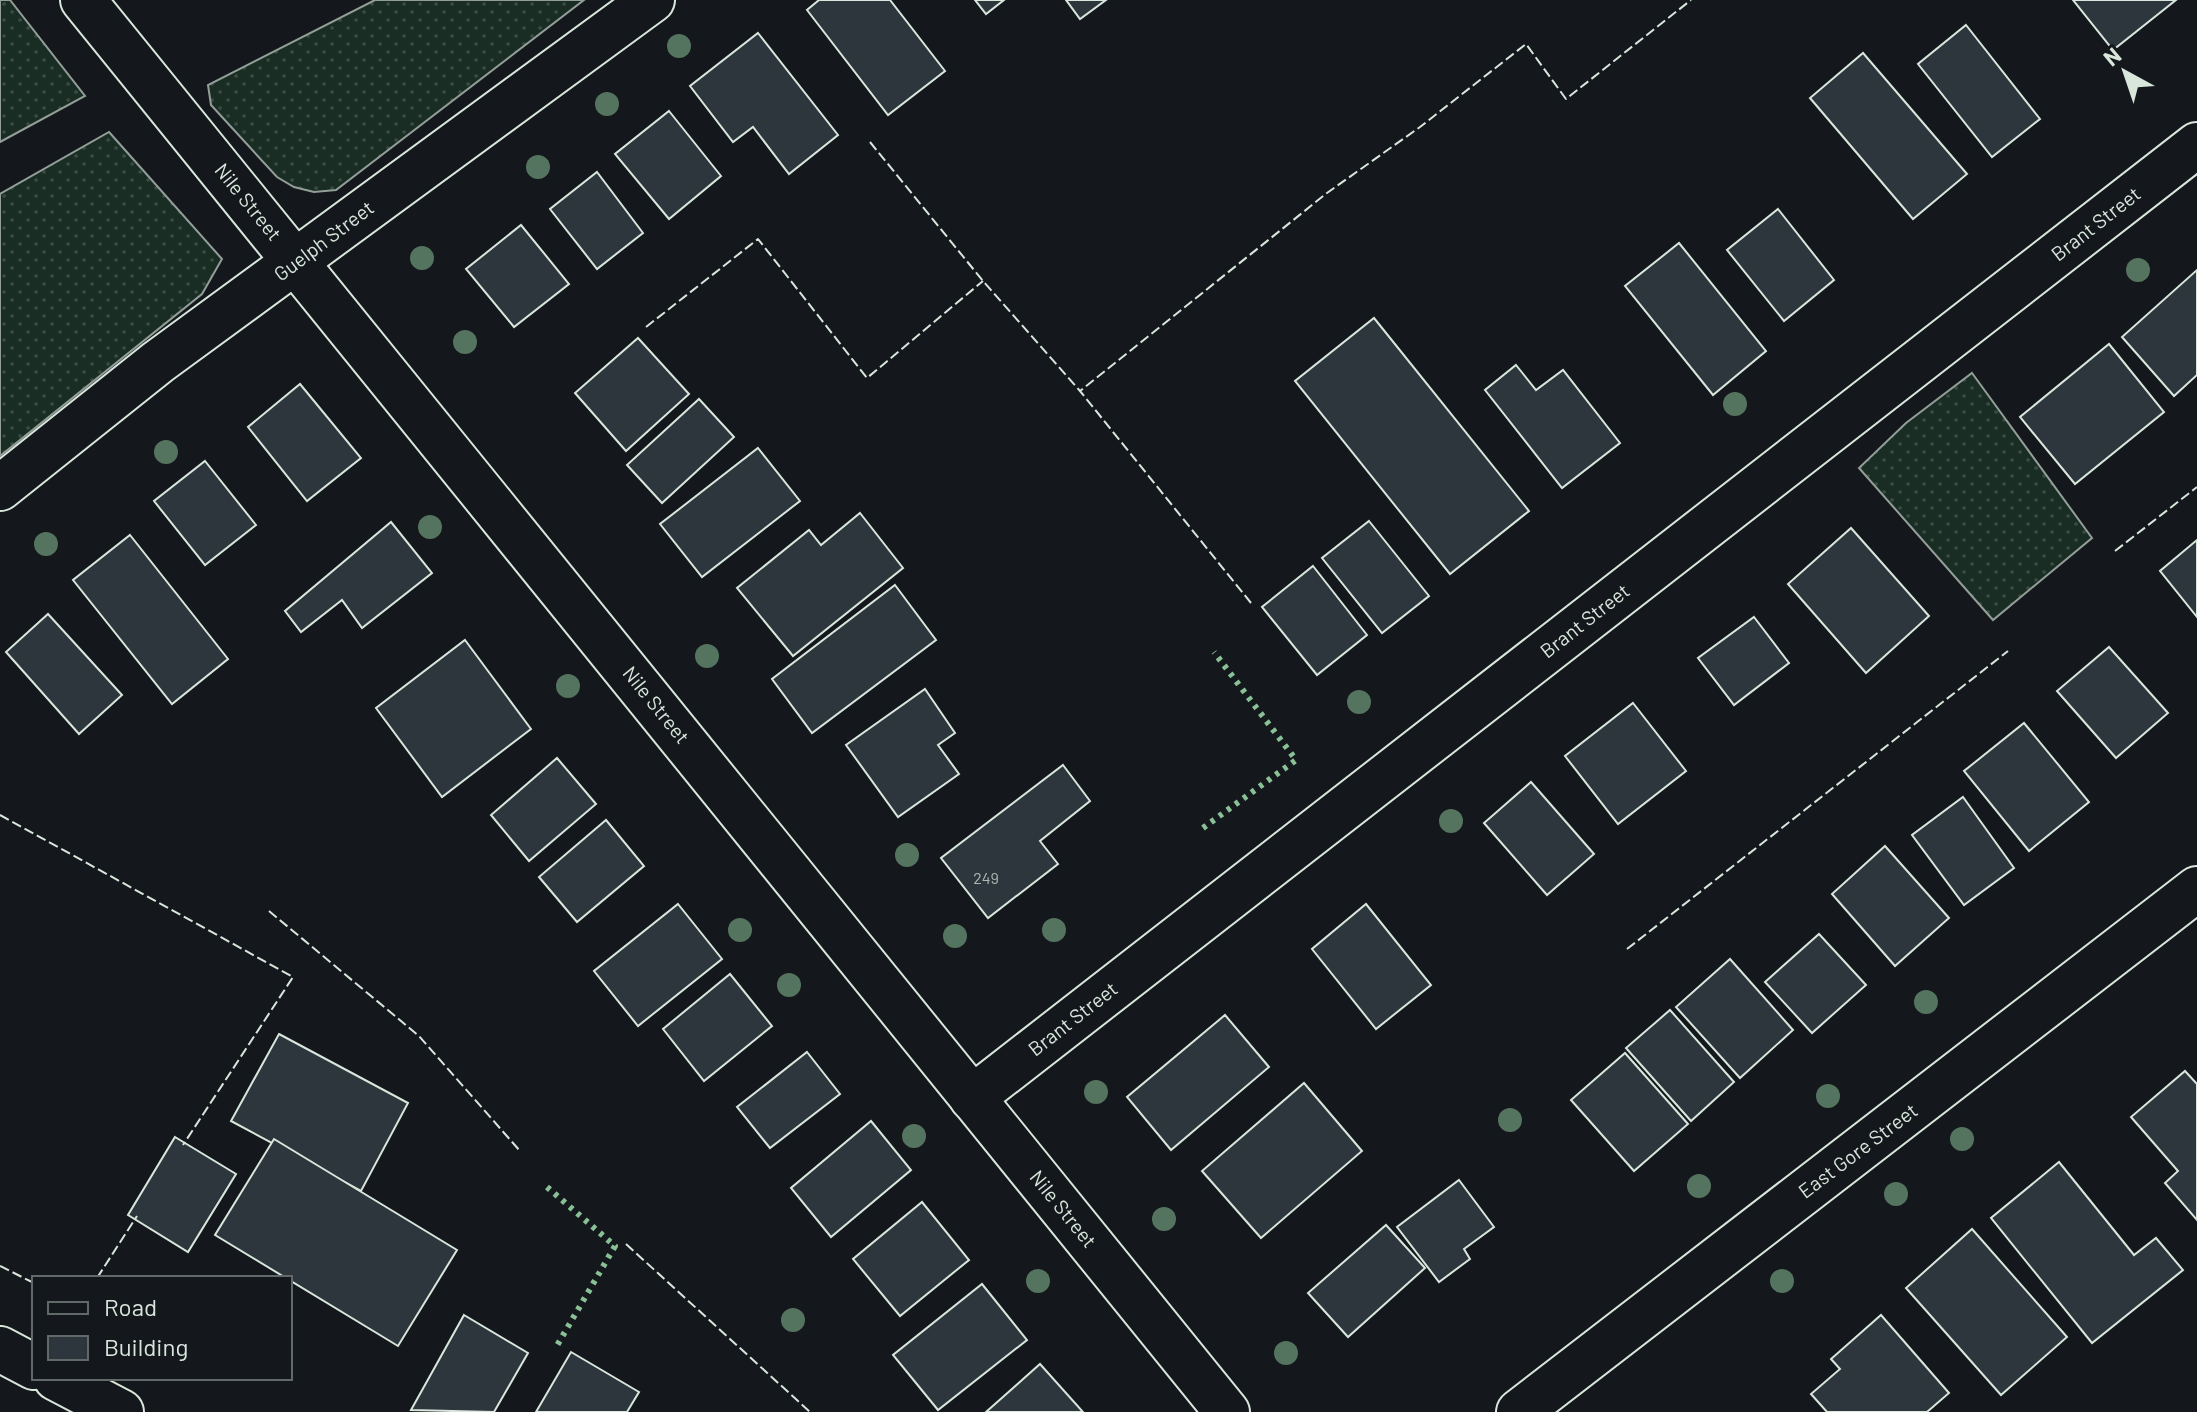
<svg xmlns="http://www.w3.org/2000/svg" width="2197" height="1412" viewBox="0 0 2197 1412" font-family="Barlow,sans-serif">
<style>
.grass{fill:url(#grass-dots);stroke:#939e99;stroke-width:2}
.building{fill:#2c363c;stroke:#d8e6dc;stroke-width:2}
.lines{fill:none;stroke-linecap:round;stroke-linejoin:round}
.minor-casing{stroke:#d8e6dc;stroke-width:48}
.secondary-casing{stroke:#d8e6dc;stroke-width:48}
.minor{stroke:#14181c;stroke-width:44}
.secondary{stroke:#14181c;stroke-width:44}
.hedge{stroke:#8ac095;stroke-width:6;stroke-dasharray:4 6;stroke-linecap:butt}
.fence{stroke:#d8e6dc;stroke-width:2;stroke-dasharray:10 4;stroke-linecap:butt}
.tree{fill:#55745f}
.labels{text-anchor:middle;stroke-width:6;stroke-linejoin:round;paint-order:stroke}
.number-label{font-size:16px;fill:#adbab4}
.street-label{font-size:20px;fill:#d8e6dc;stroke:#14181c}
</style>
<defs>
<pattern id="grass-dots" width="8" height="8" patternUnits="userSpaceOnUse" patternTransform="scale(2)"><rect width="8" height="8" fill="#1a2d24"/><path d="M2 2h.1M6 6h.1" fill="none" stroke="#3b4b43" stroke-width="1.8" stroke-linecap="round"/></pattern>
</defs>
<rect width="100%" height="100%" fill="#14181c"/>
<g class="grass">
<path d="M 0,0 L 10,0 L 85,96 L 0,142 Z"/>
<path d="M 375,0 L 584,0 L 336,190 L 314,192 L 294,187 L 277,177 L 211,105 L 208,85 Z"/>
<path d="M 109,132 L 222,259 L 202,294 L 0,456 L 0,194 Z"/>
<path d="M 1972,373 L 2092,538 L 1993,620 L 1859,468 L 1906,423 Z"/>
</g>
<g class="building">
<path d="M 819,0 L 890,0 L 945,71 L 888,115 L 807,10 Z"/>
<path d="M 975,0 L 1004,0 L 986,14 Z"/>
<path d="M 1066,0 L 1106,0 L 1080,19 Z"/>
<path d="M 2073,0 L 2176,0 L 2113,50 Z"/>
<path d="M 1966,25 L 2040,119 L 1992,157 L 1918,64 Z"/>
<path d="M 758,33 L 838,135 L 789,174 L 753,127 L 733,142 L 690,86 Z"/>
<path d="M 1863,53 L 1967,174 L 1913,219 L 1810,98 Z"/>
<path d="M 669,111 L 721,176 L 669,219 L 615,154 Z"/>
<path d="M 597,172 L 643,233 L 597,269 L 550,209 Z"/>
<path d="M 1778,209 L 1834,280 L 1784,321 L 1727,250 Z"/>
<path d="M 521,225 L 569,284 L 514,327 L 466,269 Z"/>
<path d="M 1679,243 L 1766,351 L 1713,395 L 1625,286 Z"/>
<path d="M 2197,270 L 2197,375 L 2174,396 L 2122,337 Z"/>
<path d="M 1374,318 L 1529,511 L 1450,574 L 1295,381 Z"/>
<path d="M 638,338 L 689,394 L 626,451 L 575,393 Z"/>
<path d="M 2109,344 L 2164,412 L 2075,484 L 2020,417 Z"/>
<path d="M 1516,365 L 1536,390 L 1563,370 L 1620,443 L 1562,488 L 1485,390 Z"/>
<path d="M 300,384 L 361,458 L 307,501 L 248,427 Z"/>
<path d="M 699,399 L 734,437 L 662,503 L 627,465 Z"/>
<path d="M 758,448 L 800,501 L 702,577 L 660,524 Z"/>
<path d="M 205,461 L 256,525 L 205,565 L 154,501 Z"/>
<path d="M 860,513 L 903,568 L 793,656 L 737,588 L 809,530 L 821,545 Z"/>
<path d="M 1369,521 L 1429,596 L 1382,633 L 1322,558 Z"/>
<path d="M 391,522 L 432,573 L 362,628 L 342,600 L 301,632 L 285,611 Z"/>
<path d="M 1851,528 L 1929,616 L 1866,673 L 1788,584 Z"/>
<path d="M 130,535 L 228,659 L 172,704 L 73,580 Z"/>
<path d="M 2197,540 L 2197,617 L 2160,571 Z"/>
<path d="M 1313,566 L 1367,635 L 1317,675 L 1262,607 Z"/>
<path d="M 895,585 L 936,640 L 812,733 L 772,679 Z"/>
<path d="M 48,614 L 122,695 L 79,734 L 6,652 Z"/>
<path d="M 1754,617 L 1789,663 L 1734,705 L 1698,658 Z"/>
<path d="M 465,640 L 531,729 L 442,797 L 376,708 Z"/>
<path d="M 2109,647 L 2168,713 L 2116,758 L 2057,691 Z"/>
<path d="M 925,689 L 955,733 L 938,745 L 959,774 L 898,817 L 846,745 Z"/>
<path d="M 1633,703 L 1686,771 L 1618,824 L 1565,756 Z"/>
<path d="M 2024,723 L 2089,802 L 2029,851 L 1964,771 Z"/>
<path d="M 557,758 L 596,804 L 529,861 L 491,815 Z"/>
<path d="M 1063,765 L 1090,801 L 1040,841 L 1058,864 L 988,918 L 941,858 Z"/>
<path d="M 1531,782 L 1594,854 L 1547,895 L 1484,823 Z"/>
<path d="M 1963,797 L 2014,868 L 1964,905 L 1912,835 Z"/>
<path d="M 606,820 L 644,866 L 577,922 L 539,877 Z"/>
<path d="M 1885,846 L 1949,918 L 1895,966 L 1832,894 Z"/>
<path d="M 678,904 L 722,959 L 638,1026 L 594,971 Z"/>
<path d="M 1366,904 L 1431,985 L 1376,1029 L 1312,949 Z"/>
<path d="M 1819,934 L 1866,985 L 1812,1033 L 1765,982 Z"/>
<path d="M 1730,959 L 1793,1030 L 1740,1078 L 1676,1007 Z"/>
<path d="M 730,974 L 772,1026 L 704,1081 L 663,1029 Z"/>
<path d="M 1670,1010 L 1734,1082 L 1691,1121 L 1626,1048 Z"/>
<path d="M 1225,1015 L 1269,1067 L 1171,1150 L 1127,1097 Z"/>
<path d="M 279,1034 L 408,1103 L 361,1191 L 231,1121 Z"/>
<path d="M 807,1052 L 840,1094 L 770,1148 L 737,1107 Z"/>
<path d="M 1625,1053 L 1688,1124 L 1634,1171 L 1571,1100 Z"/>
<path d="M 2185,1071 L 2197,1084 L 2197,1220 L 2165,1183 L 2178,1171 L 2131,1117 Z"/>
<path d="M 1304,1083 L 1362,1151 L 1261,1238 L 1202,1171 Z"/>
<path d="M 871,1121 L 911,1170 L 831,1237 L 791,1188 Z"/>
<path d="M 175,1137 L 236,1174 L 188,1252 L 128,1215 Z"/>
<path d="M 274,1139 L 457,1250 L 398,1346 L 215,1235 Z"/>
<path d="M 2059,1162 L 2134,1255 L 2156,1238 L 2183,1270 L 2092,1343 L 1991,1218 Z"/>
<path d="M 1459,1180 L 1494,1227 L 1464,1249 L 1470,1259 L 1439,1282 L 1397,1227 Z"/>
<path d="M 922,1202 L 969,1260 L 900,1316 L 853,1259 Z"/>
<path d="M 1386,1225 L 1425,1268 L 1348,1337 L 1308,1293 Z"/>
<path d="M 1972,1229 L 2067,1337 L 2001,1395 L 1906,1288 Z"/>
<path d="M 982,1284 L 1027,1340 L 938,1410 L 893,1355 Z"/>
<path d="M 464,1315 L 528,1353 L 494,1412 L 411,1410 Z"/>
<path d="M 1881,1315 L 1949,1393 L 1927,1412 L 1827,1412 L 1811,1394 L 1840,1369 L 1831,1359 Z"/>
<path d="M 571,1352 L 639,1392 L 627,1412 L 536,1412 Z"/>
<path d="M 1040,1364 L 1083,1412 L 986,1412 Z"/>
</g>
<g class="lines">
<defs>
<g id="minor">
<path d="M 83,0 L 1227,1412"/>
<path d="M 0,488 L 158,362 L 652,0"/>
<path d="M 972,1098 L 2197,145"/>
<path d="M 1519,1412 L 2197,889"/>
</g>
<g id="secondary">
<path d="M 0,1349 L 34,1367"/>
<path d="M 56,1378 L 121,1412"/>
</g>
</defs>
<use href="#minor" class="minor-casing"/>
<use href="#secondary" class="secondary-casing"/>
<use href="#minor" class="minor"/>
<use href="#secondary" class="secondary"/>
<g class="hedge">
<path d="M 1203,828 L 1296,760 L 1214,652"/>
<path d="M 547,1187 L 615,1246 L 555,1349"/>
</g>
<g class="fence">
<path d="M 870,142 L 983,281 L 1080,391"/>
<path d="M 646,327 L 758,239 L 867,378 L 983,281"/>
<path d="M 2115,551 L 2197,487"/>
<path d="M 1251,603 L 1080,391 L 1327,193 L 1420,127 L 1526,44 L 1566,99 L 1691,0"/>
<path d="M 0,815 L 293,977 L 183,1145"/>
<path d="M 269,911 L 419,1036 L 520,1151"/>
<path d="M 1627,949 L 2008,651"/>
<path d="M 626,1244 L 810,1412"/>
<path d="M 0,1266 L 34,1283"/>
<path d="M 97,1278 L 137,1216"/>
</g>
</g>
<g class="tree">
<circle cx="679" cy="46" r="12"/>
<circle cx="607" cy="104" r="12"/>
<circle cx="538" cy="167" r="12"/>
<circle cx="422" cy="258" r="12"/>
<circle cx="2138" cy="270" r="12"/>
<circle cx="465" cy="342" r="12"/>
<circle cx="1735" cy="404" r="12"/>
<circle cx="166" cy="452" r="12"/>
<circle cx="430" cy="527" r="12"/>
<circle cx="46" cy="544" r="12"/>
<circle cx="707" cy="656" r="12"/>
<circle cx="568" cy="686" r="12"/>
<circle cx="1359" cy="702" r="12"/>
<circle cx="1451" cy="821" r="12"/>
<circle cx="907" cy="855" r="12"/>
<circle cx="740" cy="930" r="12"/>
<circle cx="1054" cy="930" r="12"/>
<circle cx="955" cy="936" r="12"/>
<circle cx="789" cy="985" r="12"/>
<circle cx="1926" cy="1002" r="12"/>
<circle cx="1096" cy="1092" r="12"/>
<circle cx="1828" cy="1096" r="12"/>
<circle cx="1510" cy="1120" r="12"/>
<circle cx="914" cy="1136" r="12"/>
<circle cx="1962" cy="1139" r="12"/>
<circle cx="1699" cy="1186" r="12"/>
<circle cx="1896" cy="1194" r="12"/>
<circle cx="1164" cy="1219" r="12"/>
<circle cx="1038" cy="1281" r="12"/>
<circle cx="1782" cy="1281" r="12"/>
<circle cx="793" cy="1320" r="12"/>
<circle cx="1286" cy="1353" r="12"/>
</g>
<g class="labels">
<g class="number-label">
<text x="986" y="884">249</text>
</g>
<g class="street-label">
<text transform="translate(248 202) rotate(51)" y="7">Nile Street</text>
<text transform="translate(2096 224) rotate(-38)" y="7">Brant Street</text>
<text transform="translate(324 241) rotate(-37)" y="7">Guelph Street</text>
<text transform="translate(1585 621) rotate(-38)" y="7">Brant Street</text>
<text transform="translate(656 705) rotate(51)" y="7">Nile Street</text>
<text transform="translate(1073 1019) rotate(-38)" y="7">Brant Street</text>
<text transform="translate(1858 1151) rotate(-37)" y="7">East Gore Street</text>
<text transform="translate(1063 1209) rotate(51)" y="7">Nile Street</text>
</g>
</g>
<rect x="32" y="1276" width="260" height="104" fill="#14181c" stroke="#626a69" stroke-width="2"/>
<rect x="48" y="1302" width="40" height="12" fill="#14181c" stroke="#626a69" stroke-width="2"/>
<text x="104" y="1316" font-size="24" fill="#d8e6dc">Road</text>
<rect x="48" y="1336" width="40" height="24" fill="#2c363c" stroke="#626a69" stroke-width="2"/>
<text x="104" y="1356" font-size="24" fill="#d8e6dc">Building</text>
<g transform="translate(2125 72) rotate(320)" stroke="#14181c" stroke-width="6" paint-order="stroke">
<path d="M0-6L14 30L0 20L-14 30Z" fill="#d8e6dc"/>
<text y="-12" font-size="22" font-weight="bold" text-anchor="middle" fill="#d8e6dc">N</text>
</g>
</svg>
